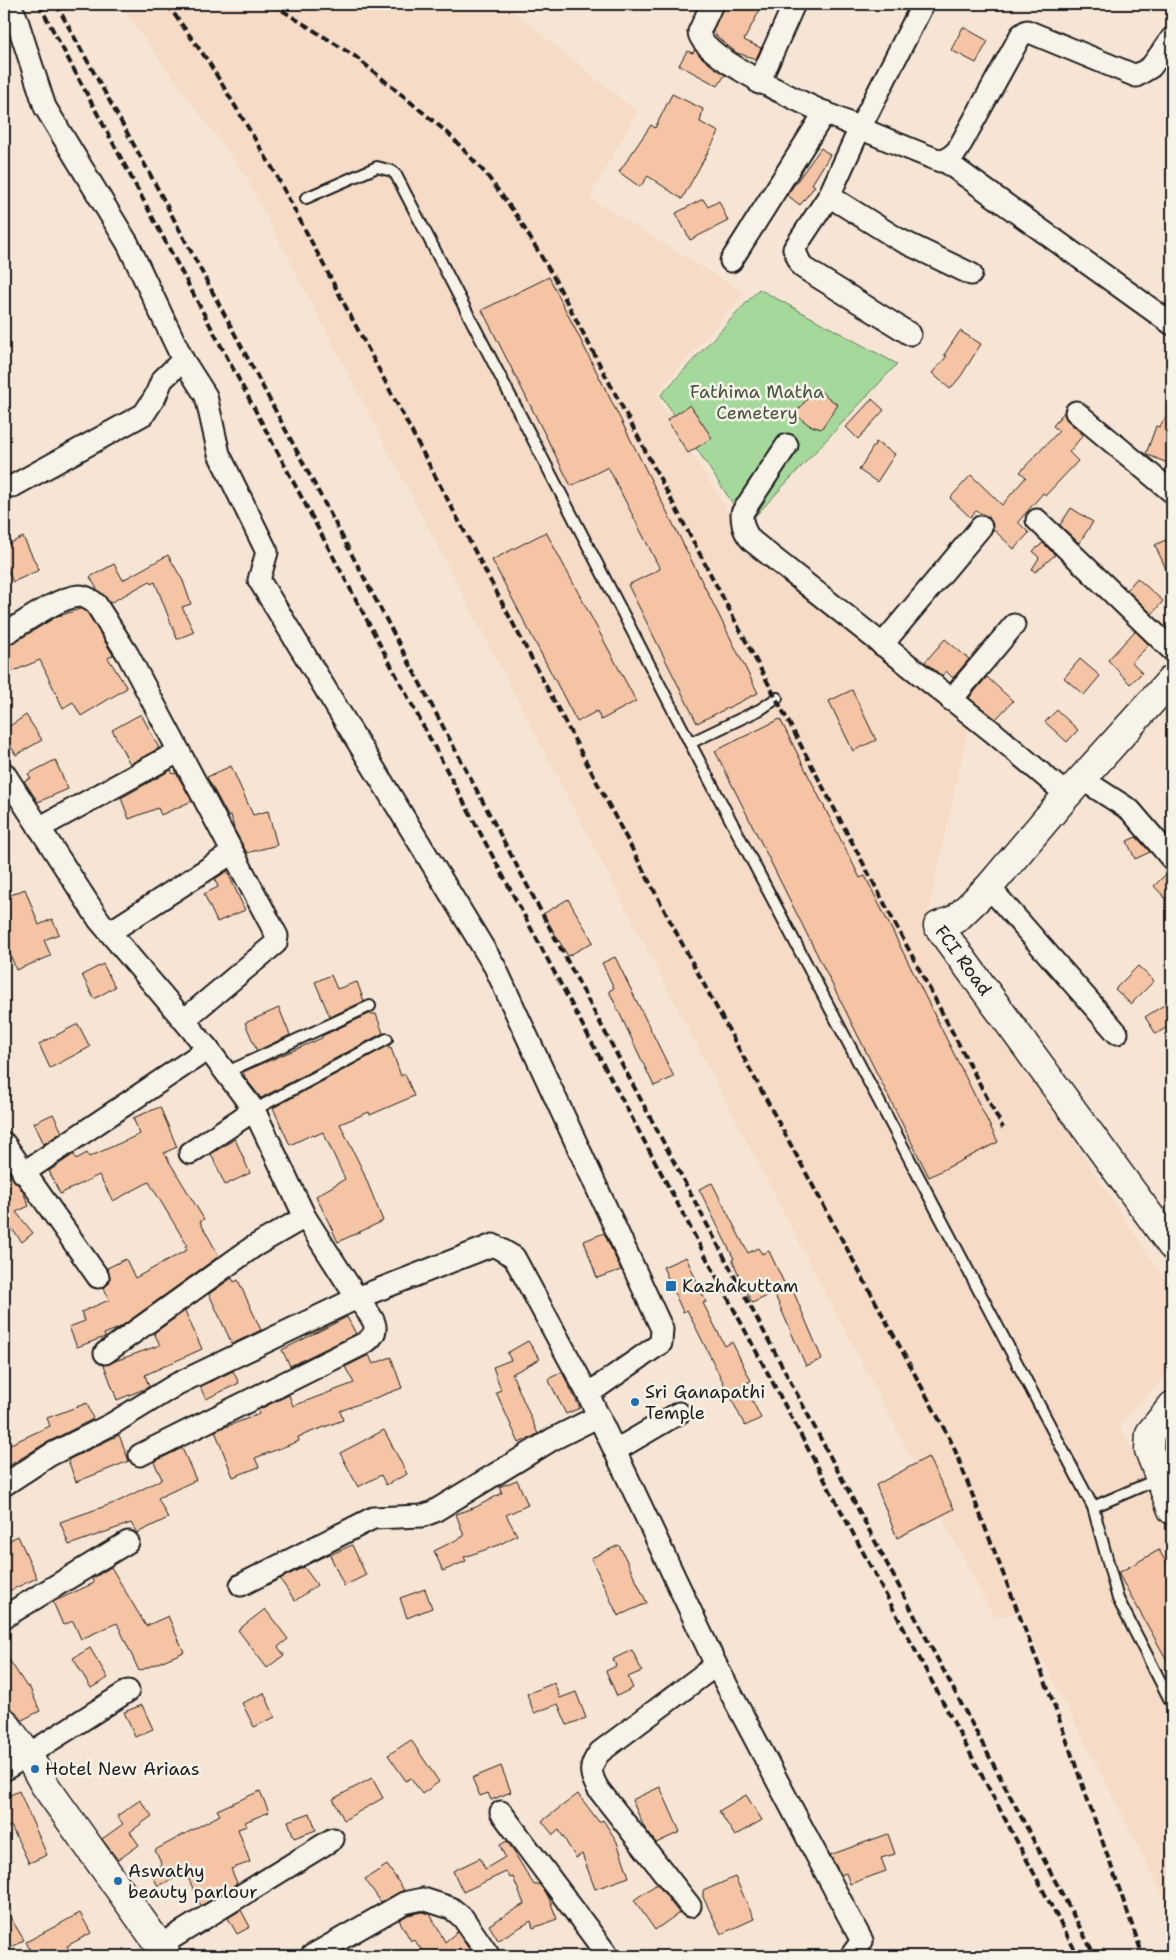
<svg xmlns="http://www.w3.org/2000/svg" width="1176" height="1960" viewBox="0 0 1176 1960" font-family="'Shantell Sans',sans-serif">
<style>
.built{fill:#f6dbc6}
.green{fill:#a5d99b;stroke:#607a5c}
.building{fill:#f5c4a4;stroke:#1c1c1c}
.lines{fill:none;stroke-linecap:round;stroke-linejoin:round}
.lane-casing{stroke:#1c1c1c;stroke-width:14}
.street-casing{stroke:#1c1c1c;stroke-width:25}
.secondary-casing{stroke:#1c1c1c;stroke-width:31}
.lane{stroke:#f7f3e8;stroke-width:10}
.street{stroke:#f7f3e8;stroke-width:21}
.secondary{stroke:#f7f3e8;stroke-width:28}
.rail{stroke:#1c1c1c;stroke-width:4;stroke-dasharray:8 4;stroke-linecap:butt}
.poi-dot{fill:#1f6fb2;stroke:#f7f3e8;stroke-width:2}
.labels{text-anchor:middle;stroke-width:5;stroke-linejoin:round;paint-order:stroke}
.park-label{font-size:18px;fill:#455542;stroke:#f7f3e8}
.street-label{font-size:18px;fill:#1c1c1c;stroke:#f7f3e8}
.poi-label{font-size:18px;fill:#1c1c1c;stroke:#f7f3e8;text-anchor:start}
</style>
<rect width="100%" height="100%" fill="#f6e5d4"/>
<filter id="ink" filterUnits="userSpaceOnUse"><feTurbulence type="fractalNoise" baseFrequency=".02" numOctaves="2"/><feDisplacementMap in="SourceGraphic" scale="10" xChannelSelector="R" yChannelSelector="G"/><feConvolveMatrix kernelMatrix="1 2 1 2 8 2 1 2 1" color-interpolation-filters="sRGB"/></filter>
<g filter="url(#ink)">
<path class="built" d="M 119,4 L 504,4 L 637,112 L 589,198 L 744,293 L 656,395 L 740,532 L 969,723 L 927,919 L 1172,1291 L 1172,1369 L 1119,1425 L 1172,1533 L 1172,1913 L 1019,1613 L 994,1617 L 245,175 Z"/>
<path class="green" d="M 759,289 L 897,364 L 747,525 L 661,395 Z"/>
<g class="building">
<path d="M 724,4 L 763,4 L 744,40 L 761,48 L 756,59 L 737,53 L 718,38 L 713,31 Z"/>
<path d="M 963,27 L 988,41 L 976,63 L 951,50 Z"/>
<path d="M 695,49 L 701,57 L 725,75 L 718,86 L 679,65 L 687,51 L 693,53 Z"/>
<path d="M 672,94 L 703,109 L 700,122 L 719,132 L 682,199 L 648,176 L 640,187 L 619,172 L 651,125 L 655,128 Z"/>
<path d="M 821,148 L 830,155 L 812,184 L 815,186 L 800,205 L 787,195 Z"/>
<path d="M 703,199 L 708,207 L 719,201 L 728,221 L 690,240 L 676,213 Z"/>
<path d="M 549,277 L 758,693 L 697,723 L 628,585 L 660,569 L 608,467 L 571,486 L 482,310 Z"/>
<path d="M 960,331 L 981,344 L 961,376 L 950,389 L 932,373 L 947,356 L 944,355 Z"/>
<path d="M 816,388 L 838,405 L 821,429 L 809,425 L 795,414 Z"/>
<path d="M 872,399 L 884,410 L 858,439 L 846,427 Z"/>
<path d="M 690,405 L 712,438 L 688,453 L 667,420 Z"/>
<path d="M 1172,408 L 1172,465 L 1146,454 L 1156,426 L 1159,427 Z"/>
<path d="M 1064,412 L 1068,421 L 1083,435 L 1069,452 L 1078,461 L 1046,495 L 1043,493 L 1018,522 L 1029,533 L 1014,549 L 993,529 L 989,517 L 976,511 L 970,517 L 950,498 L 971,475 L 1002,505 L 1026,477 L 1020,472 L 1059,431 L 1053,426 Z"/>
<path d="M 876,442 L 895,454 L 877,482 L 859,470 Z"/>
<path d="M 1071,508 L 1093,522 L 1079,543 L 1060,525 Z"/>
<path d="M 546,532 L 636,701 L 601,720 L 597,711 L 577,722 L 492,560 Z"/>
<path d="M 23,537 L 39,570 L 13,582 L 4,562 L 4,546 Z"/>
<path d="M 1172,537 L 1172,582 L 1155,545 Z"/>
<path d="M 1043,543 L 1055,555 L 1035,572 L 1032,569 L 1039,558 L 1033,551 Z"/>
<path d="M 168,555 L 183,581 L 191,604 L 182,607 L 194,632 L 177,639 L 155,582 L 151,584 L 150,581 L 110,603 L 97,589 L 90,577 L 114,564 L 123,580 Z"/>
<path d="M 1137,578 L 1163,601 L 1152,614 L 1127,590 Z"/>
<path d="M 80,609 L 87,612 L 113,655 L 108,658 L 127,688 L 81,716 L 73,702 L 63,708 L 40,660 L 4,675 L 4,646 L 10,645 L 56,617 Z"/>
<path d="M 1135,631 L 1149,645 L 1132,662 L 1142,673 L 1130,684 L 1108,660 Z"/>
<path d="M 945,639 L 969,659 L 953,678 L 946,671 L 942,676 L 925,662 Z"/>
<path d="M 1080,659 L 1100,676 L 1084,695 L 1064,678 Z"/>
<path d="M 987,677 L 1013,701 L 996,719 L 969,698 Z"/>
<path d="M 852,690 L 876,740 L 853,751 L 829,701 Z"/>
<path d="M 1057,710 L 1078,730 L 1067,742 L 1045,722 Z"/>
<path d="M 141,714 L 159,748 L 130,764 L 112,730 Z"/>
<path d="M 26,715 L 42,740 L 16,755 L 4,735 L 4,730 Z"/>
<path d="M 780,719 L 860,878 L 865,876 L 998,1142 L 929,1177 L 715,751 Z"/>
<path d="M 55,760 L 68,789 L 38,802 L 24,781 L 31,778 L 28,774 Z"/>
<path d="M 231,766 L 253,815 L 268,811 L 277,845 L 247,853 L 234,829 L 231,815 L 228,816 L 207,777 Z"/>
<path d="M 171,770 L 173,774 L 176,773 L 192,801 L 161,815 L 158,808 L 129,819 L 121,798 Z"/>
<path d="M 1136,837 L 1150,852 L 1135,859 L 1127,841 Z"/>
<path d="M 227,871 L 245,910 L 217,922 L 204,894 L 218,887 L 215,879 Z"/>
<path d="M 1169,871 L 1172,871 L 1172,905 L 1154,886 Z"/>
<path d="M 25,889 L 39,925 L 52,919 L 59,934 L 44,940 L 51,956 L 16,970 L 4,937 L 4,898 Z"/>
<path d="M 568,899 L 593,942 L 568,956 L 543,914 Z"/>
<path d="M 615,957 L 674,1077 L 654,1086 L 609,991 L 614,988 L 602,963 Z"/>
<path d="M 103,964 L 115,987 L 94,999 L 82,975 Z"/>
<path d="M 1138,966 L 1154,981 L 1131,1004 L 1115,989 Z"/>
<path d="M 331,975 L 337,989 L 357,982 L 364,1001 L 330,1017 L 315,982 Z"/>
<path d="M 1172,1000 L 1172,1024 L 1156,1034 L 1145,1017 Z"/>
<path d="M 279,1008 L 290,1035 L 257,1051 L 245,1023 Z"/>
<path d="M 369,1014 L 376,1014 L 383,1033 L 261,1098 L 246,1079 L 243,1072 L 322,1038 L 322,1036 Z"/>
<path d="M 78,1024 L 90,1047 L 50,1068 L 39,1044 Z"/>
<path d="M 388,1046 L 389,1049 L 391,1048 L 401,1076 L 405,1074 L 414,1096 L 370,1115 L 369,1112 L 340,1124 L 362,1169 L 383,1221 L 338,1242 L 316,1196 L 345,1179 L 323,1132 L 314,1136 L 313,1134 L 290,1145 L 273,1108 Z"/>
<path d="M 160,1107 L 177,1147 L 164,1153 L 204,1219 L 200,1222 L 219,1256 L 119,1328 L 104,1334 L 105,1337 L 77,1347 L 69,1327 L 85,1321 L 81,1312 L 109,1300 L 104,1288 L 109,1283 L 110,1276 L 107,1268 L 126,1259 L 135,1278 L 187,1250 L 185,1246 L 187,1245 L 149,1182 L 113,1201 L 99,1175 L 60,1194 L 49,1171 L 74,1154 L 76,1159 L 87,1153 L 89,1157 L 140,1134 L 133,1118 Z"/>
<path d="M 53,1114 L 62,1132 L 44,1144 L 34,1123 Z"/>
<path d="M 235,1139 L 250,1173 L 225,1185 L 211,1154 Z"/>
<path d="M 4,1164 L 23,1192 L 29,1206 L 16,1212 L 33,1233 L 22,1242 L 4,1219 Z"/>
<path d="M 712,1183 L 748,1253 L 758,1248 L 762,1254 L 769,1251 L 786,1287 L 774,1293 L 791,1286 L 822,1359 L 806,1366 L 774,1293 L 752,1303 L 732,1260 L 734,1259 L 699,1189 Z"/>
<path d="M 604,1233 L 621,1270 L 597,1278 L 584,1241 Z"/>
<path d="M 686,1257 L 706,1302 L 703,1303 L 725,1346 L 732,1342 L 751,1381 L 744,1384 L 761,1418 L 745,1426 L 687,1310 L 683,1312 L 663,1267 Z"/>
<path d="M 232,1278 L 234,1282 L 238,1280 L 261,1330 L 232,1344 L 209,1294 Z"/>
<path d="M 185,1311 L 202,1349 L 145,1375 L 149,1387 L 117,1400 L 104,1365 L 160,1345 L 154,1333 Z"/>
<path d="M 347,1317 L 356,1334 L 290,1366 L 282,1350 Z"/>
<path d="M 528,1341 L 540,1359 L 512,1374 L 538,1434 L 519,1443 L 496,1392 L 501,1390 L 493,1367 L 511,1360 L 507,1353 Z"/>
<path d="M 369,1355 L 373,1364 L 391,1357 L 402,1388 L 340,1411 L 343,1420 L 298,1437 L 299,1441 L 255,1458 L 259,1467 L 233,1477 L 215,1431 L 259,1414 L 258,1410 L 289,1395 L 293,1406 L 354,1383 L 345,1367 Z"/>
<path d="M 233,1371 L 239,1383 L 206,1399 L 200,1387 Z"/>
<path d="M 562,1372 L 580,1408 L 566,1414 L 548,1379 Z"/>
<path d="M 87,1403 L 93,1419 L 44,1444 L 4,1469 L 4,1447 L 50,1426 L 47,1418 Z"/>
<path d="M 384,1430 L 407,1474 L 386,1485 L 381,1475 L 358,1487 L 340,1453 Z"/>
<path d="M 119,1435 L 129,1461 L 76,1482 L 68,1460 Z"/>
<path d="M 182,1448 L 196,1480 L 158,1498 L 168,1518 L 137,1533 L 131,1523 L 69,1545 L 60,1522 L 117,1502 L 162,1479 L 154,1462 Z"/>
<path d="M 928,1457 L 954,1509 L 897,1538 L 876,1485 Z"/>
<path d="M 517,1480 L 528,1505 L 506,1515 L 517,1535 L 499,1545 L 464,1557 L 466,1561 L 443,1571 L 434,1551 L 464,1536 L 456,1514 L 476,1507 L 502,1493 L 499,1487 Z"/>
<path d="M 18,1536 L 37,1578 L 4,1593 L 4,1543 Z"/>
<path d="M 352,1545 L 366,1575 L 344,1586 L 330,1555 Z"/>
<path d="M 619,1545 L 647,1603 L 618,1616 L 591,1558 Z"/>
<path d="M 1159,1550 L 1172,1573 L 1172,1669 L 1118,1573 Z"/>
<path d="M 111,1567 L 146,1626 L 168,1616 L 184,1652 L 139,1671 L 117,1623 L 81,1639 L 73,1621 L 63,1625 L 53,1602 L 94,1583 L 92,1579 Z"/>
<path d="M 304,1567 L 317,1585 L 295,1601 L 280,1579 Z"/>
<path d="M 425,1589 L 432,1608 L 407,1618 L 400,1598 Z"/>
<path d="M 265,1609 L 288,1639 L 278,1647 L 284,1655 L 267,1668 L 238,1630 Z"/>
<path d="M 90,1648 L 108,1678 L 91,1688 L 73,1658 Z"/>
<path d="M 632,1650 L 642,1671 L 628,1677 L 633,1688 L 617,1696 L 606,1671 L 616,1666 L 613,1659 Z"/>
<path d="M 4,1652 L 27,1687 L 29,1686 L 40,1711 L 22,1720 L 16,1712 L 4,1705 Z"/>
<path d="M 554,1683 L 560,1698 L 576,1692 L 586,1718 L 567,1725 L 558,1704 L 534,1713 L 527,1694 Z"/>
<path d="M 264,1693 L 275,1717 L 254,1727 L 242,1703 Z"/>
<path d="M 142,1705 L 153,1729 L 135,1737 L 124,1712 Z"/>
<path d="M 411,1740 L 439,1782 L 422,1794 L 411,1778 L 406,1781 L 388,1755 Z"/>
<path d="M 501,1766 L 511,1792 L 491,1800 L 488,1793 L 480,1796 L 472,1778 Z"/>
<path d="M 372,1778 L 383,1798 L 344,1820 L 333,1799 Z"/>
<path d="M 660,1787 L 680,1832 L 656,1843 L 644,1827 L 632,1800 Z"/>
<path d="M 19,1791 L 47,1855 L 29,1863 L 11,1826 L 4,1829 L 4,1798 Z"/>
<path d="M 260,1791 L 269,1812 L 245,1822 L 247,1826 L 238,1829 L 250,1862 L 231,1869 L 237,1883 L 201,1906 L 186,1873 L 158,1886 L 150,1871 L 162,1865 L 155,1850 L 220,1815 L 217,1810 Z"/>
<path d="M 578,1794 L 599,1822 L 603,1820 L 617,1842 L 629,1877 L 595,1889 L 582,1854 L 576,1858 L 559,1830 L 553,1835 L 542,1821 Z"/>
<path d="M 746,1795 L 762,1820 L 735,1836 L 719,1811 Z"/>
<path d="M 140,1800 L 152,1816 L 130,1832 L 139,1845 L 118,1860 L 102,1839 L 123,1824 L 117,1816 Z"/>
<path d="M 310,1813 L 316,1830 L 294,1838 L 288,1821 Z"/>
<path d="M 888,1834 L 895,1854 L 881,1858 L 886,1871 L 850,1884 L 846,1873 L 841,1875 L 830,1855 Z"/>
<path d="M 507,1841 L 534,1885 L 539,1884 L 548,1896 L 557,1919 L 533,1928 L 531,1921 L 498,1940 L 489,1925 L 524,1904 L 513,1877 L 510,1878 L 506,1872 L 463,1892 L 453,1871 L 480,1858 L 485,1869 L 505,1857 L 500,1845 Z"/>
<path d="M 387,1865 L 404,1890 L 381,1902 L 365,1879 Z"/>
<path d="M 735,1877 L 754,1919 L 721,1934 L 703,1897 L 703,1891 Z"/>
<path d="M 657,1884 L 679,1913 L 655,1930 L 634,1900 Z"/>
<path d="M 4,1907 L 24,1940 L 4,1952 Z"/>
<path d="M 241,1910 L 250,1927 L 237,1934 L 228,1918 Z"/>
<path d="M 422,1912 L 430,1914 L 445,1942 L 457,1932 L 474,1956 L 427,1956 L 413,1939 L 411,1941 L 399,1920 L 408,1915 Z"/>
<path d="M 80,1913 L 91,1933 L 67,1946 L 73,1956 L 33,1956 L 26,1942 Z"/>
</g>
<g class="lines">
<defs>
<g id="lane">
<path d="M 306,198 L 377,167 L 392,171 L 396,175 L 690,743 L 1093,1507 L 1118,1599 L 1172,1704"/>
<path d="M 690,743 L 761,709 L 777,698"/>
<path d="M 227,1072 L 370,1006"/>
<path d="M 254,1110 L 387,1039"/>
<path d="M 1093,1507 L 1158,1479"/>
</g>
<g id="street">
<path d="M 9,4 L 16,17 L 45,107 L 128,244 L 183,360 L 206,396 L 219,454 L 267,552 L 259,580 L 495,967 L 662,1329 L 661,1343 L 588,1394"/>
<path d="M 712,4 L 699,32 C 700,67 903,146 940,161 L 945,161 L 957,151 L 1021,35 L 1027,31 L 1136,76 L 1151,67 L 1172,38"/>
<path d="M 759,83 L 794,4"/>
<path d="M 945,161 L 1172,324"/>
<path d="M 829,196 L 898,239 L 971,274"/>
<path d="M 731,261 L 825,112"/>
<path d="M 910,334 L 802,267 L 794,249 L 829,196 L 860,128 L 923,4"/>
<path d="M 1076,412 L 1172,492"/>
<path d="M 787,445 L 742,513 C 742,525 744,532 752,541 L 994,733 L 1067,795"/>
<path d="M 13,486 L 144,414 L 155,397 L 162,380 L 183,360"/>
<path d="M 1037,520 L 1172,650"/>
<path d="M 4,634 C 24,623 56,598 79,596 C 86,596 91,600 96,604 L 128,655 L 277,936 L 276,943 L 184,1020"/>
<path d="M 882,645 L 981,527"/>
<path d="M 951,700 L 1014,625"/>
<path d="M 4,773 L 99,920 L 208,1049 L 254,1110 L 305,1217 L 357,1298 L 493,1245 L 514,1257 L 588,1394 L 716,1665 L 855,1928 L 862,1941 L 851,1956"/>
<path d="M 1082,779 L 1130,810 L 1172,859"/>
<path d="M 39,828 L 178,752"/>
<path d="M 989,887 L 1117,1033"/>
<path d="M 110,932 L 232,853"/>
<path d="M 4,1143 L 98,1277"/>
<path d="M 190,1153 L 254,1110"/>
<path d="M 23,1173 L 208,1049"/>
<path d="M 105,1353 L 253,1247 L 305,1217"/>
<path d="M 616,1450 L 679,1413"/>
<path d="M 4,1485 L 50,1455 L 112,1424 L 177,1384 L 357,1298 C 370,1316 387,1329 363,1344 L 140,1455"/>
<path d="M 241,1585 L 373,1518 L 422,1516 L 433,1512 L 553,1439 L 599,1416"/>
<path d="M 4,1617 L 128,1542"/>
<path d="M 4,1770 L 128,1691"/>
<path d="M 501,1812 L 608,1956"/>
<path d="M 690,1906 L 599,1790 C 589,1774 589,1766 600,1752 L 716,1665"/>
<path d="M 159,1946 L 333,1839"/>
<path d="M 311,1956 L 404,1903 L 423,1899 L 451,1908 L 463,1918 L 489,1956"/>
</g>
<g id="secondary">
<path id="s1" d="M 1172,679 L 1067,795 L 989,887 L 956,919 L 938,926 L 1172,1246"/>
<path d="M 1172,1406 L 1150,1433 L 1149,1450 L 1172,1510"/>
<path d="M 4,1722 L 28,1755 L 44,1784 L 167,1956"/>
</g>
</defs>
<use href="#lane" class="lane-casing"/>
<use href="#street" class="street-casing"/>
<use href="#secondary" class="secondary-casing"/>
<use href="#lane" class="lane"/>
<use href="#street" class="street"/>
<use href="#secondary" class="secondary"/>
<g class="rail">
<path d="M 39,4 L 1078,1956"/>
<path d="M 56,4 L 151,176 L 1095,1956"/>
<path d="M 167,4 L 208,61 L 273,169 L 686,951 L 953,1445 L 1052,1699 L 1143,1956"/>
<path d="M 272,4 L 356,57 L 449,134 L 486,174 L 517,216 L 553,276 L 1003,1128"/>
</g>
</g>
</g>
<g class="poi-dot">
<rect x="665" y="1280" width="12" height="12" rx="2.5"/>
<circle cx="635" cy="1402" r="5"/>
<circle cx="35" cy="1769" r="5"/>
<circle cx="118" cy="1881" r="5"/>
</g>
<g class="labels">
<g class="park-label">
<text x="757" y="398">Fathima Matha<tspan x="757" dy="21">Cemetery</tspan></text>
</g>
<g class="street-label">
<text dy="6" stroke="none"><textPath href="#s1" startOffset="385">FCI Road</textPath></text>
</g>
<g class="poi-label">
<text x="682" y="1292">Kazhakuttam</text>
<text x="645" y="1398">Sri Ganapathi<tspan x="645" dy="21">Temple</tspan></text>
<text x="45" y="1775">Hotel New Ariaas</text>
<text x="128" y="1877">Aswathy<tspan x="128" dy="21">beauty parlour</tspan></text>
</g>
</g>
<rect width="1176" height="1960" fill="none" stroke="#f7f3e8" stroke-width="20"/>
<rect x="10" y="10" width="1156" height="1940" fill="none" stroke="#1c1c1c" stroke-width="2" filter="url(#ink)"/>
</svg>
